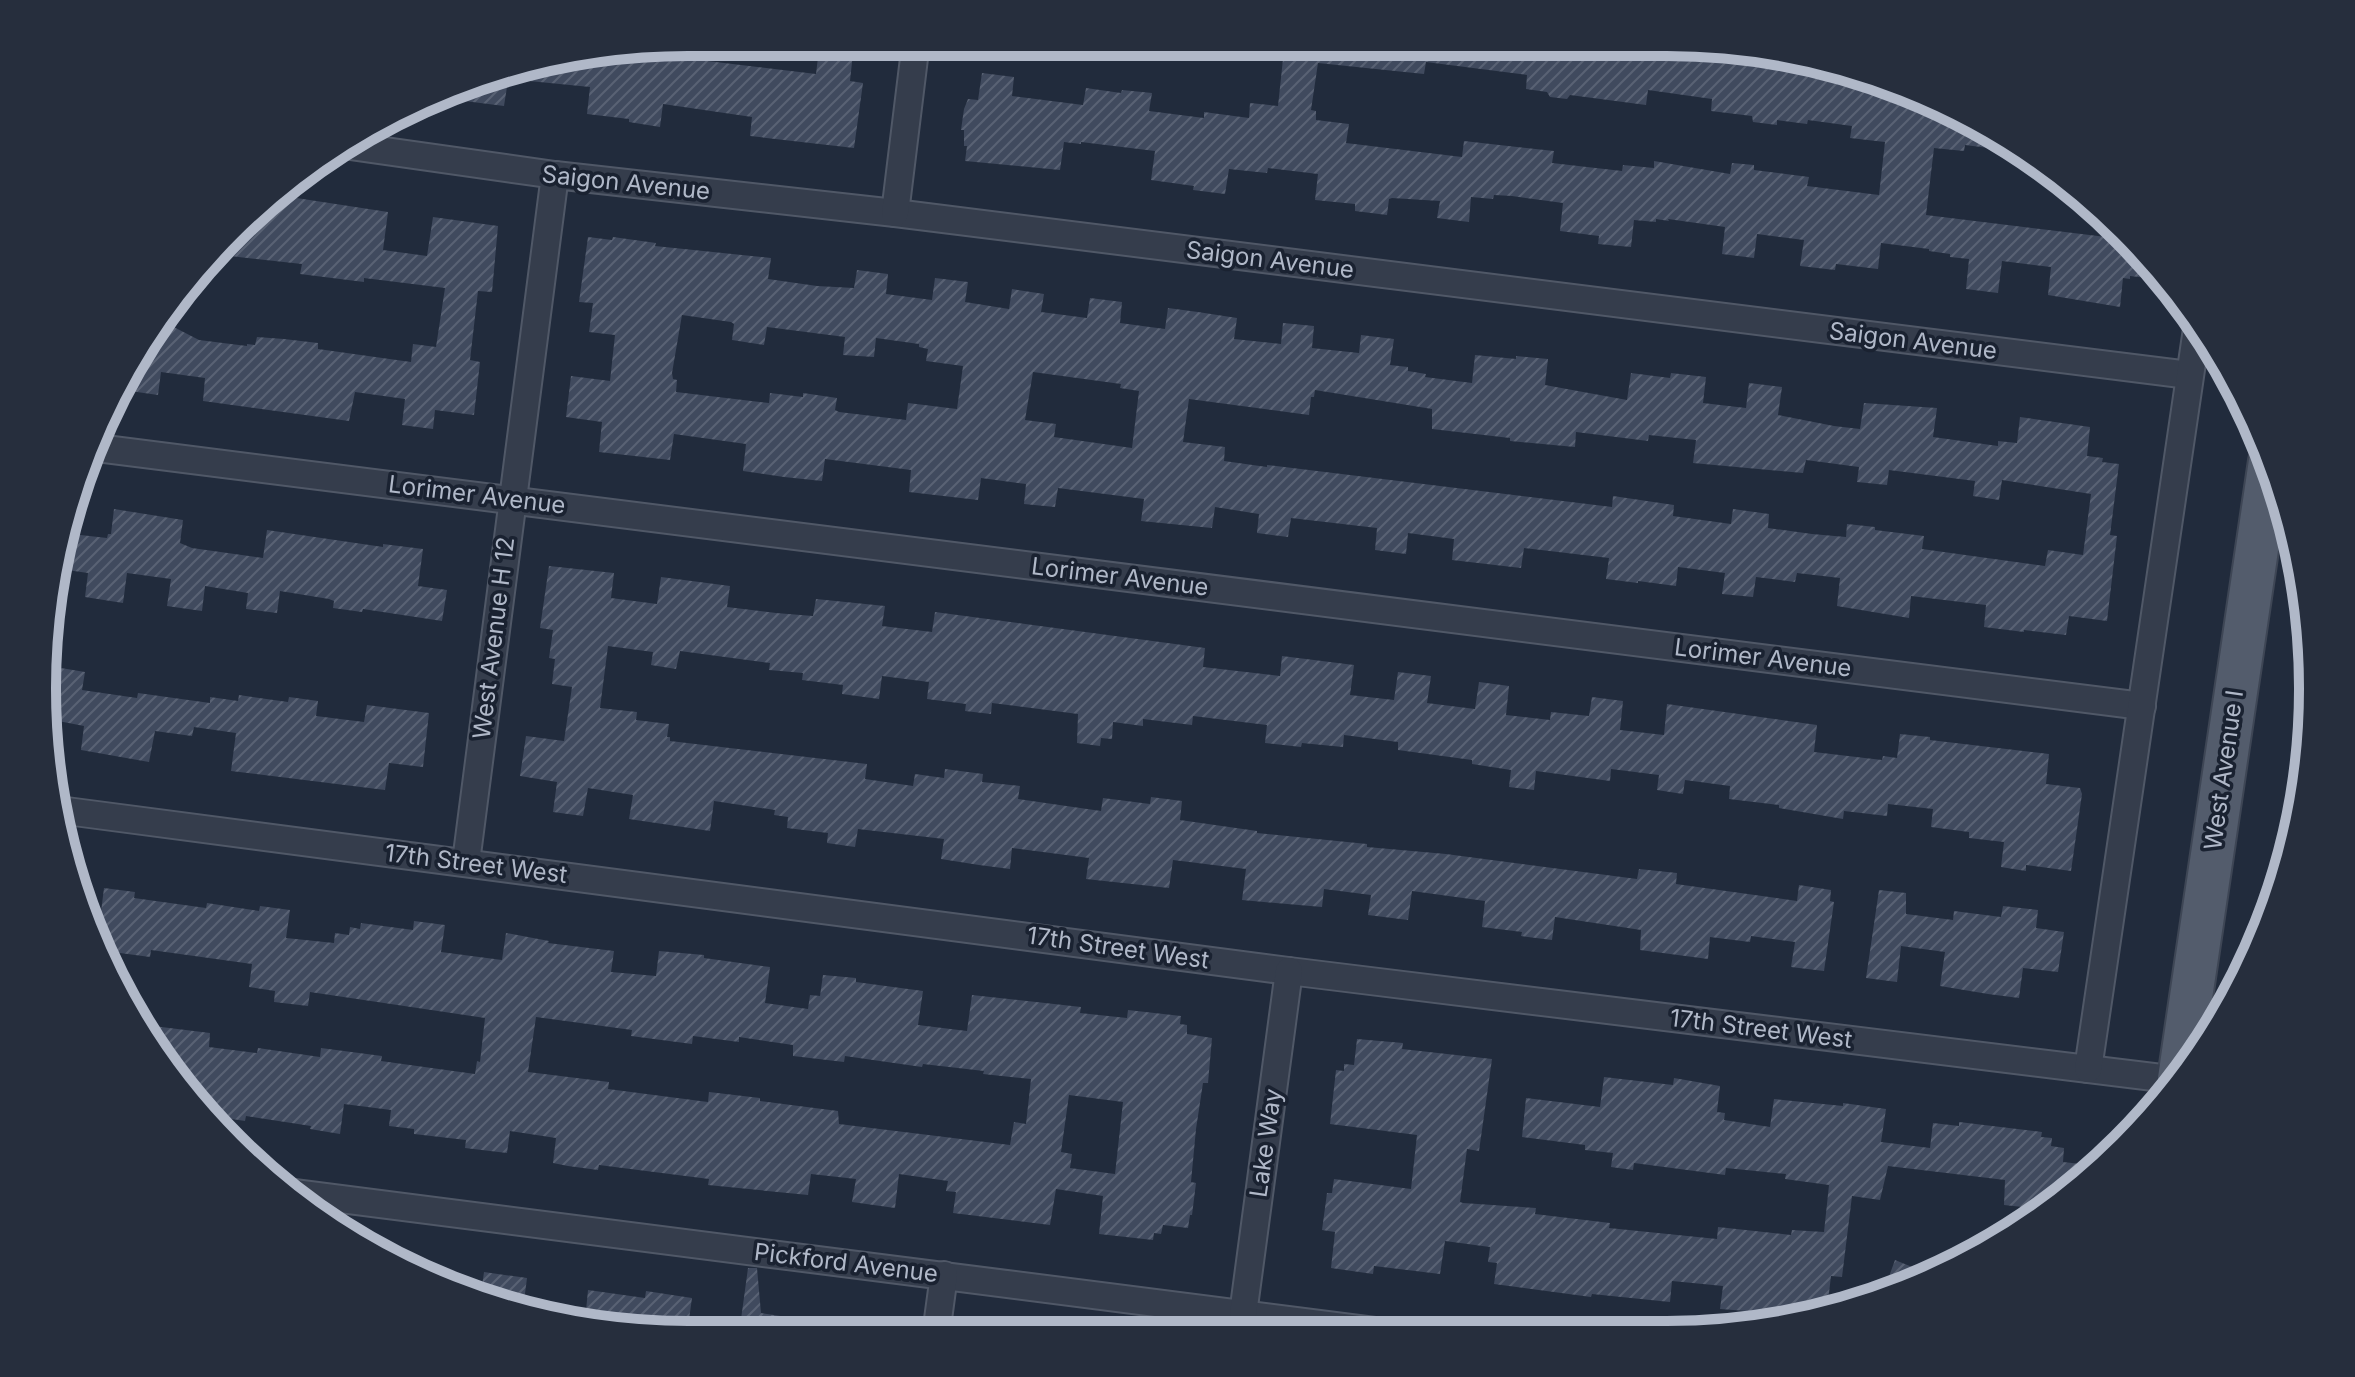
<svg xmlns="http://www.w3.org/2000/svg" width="2355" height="1377" viewBox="0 0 2355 1377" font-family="Inter,sans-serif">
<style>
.building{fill:url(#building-hatch);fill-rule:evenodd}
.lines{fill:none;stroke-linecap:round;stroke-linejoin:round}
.minor-casing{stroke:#505867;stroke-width:30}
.primary-casing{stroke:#3e4655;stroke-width:46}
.minor{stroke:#353d4c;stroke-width:26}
.primary{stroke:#535c6c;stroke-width:42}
.labels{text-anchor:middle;stroke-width:7;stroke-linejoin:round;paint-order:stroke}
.street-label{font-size:24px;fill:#b0b8c8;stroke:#1a2231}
.rim{fill:none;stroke:#b0b8c8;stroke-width:10}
</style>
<defs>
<pattern id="building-hatch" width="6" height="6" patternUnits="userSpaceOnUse" patternTransform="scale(2)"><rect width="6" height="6" fill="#404a5e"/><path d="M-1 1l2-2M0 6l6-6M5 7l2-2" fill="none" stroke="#596274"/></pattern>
</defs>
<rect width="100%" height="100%" fill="#212b3c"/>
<g class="building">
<path d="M 1273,43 L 1709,43 L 1730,48 L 1729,55 L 1783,62 L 1784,58 L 1875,76 L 2021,148 L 2020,152 L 1965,145 L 1964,151 L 1934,148 L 1926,215 L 2131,240 L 2164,280 L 2130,276 L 2130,279 L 2123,278 L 2120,307 L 2048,295 L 2051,267 L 2002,261 L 1998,293 L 1966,289 L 1969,259 L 1950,257 L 1950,254 L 1929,251 L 1929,249 L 1881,243 L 1878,269 L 1836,264 L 1835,270 L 1800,266 L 1804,240 L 1757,234 L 1754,258 L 1722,254 L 1725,227 L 1668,219 L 1669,221 L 1656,219 L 1656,222 L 1634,220 L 1631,247 L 1598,244 L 1599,236 L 1560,231 L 1563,203 L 1512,196 L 1494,195 L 1493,199 L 1471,197 L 1469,222 L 1437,218 L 1440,201 L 1392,198 L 1389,199 L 1387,215 L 1355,211 L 1355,204 L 1315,200 L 1318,174 L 1268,168 L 1267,173 L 1229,169 L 1225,194 L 1193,190 L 1194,186 L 1151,180 L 1155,151 L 1081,142 L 1081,144 L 1064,142 L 1060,170 L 965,161 L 967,146 L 964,146 L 964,130 L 961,130 L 964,109 L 968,99 L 978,100 L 982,73 L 1014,77 L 1012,96 L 1083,105 L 1086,88 L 1121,93 L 1122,90 L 1152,93 L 1149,111 L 1204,118 L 1204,112 L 1249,118 L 1250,103 L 1278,106 L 1283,59 L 1273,58 ZM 1426,62 L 1527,75 L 1526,89 L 1547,92 L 1550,97 L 1567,99 L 1570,95 L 1646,105 L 1648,90 L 1712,99 L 1711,111 L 1752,116 L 1753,122 L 1777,125 L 1777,120 L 1807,124 L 1808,120 L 1852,126 L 1850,138 L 1885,142 L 1879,195 L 1807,186 L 1809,177 L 1754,170 L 1754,165 L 1732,163 L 1730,174 L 1654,161 L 1654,168 L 1623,165 L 1622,171 L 1552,163 L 1554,151 L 1464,141 L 1462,157 L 1346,143 L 1349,124 L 1316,120 L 1316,111 L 1311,110 L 1318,63 L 1424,74 Z"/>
<path d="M 675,44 L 674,57 L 816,74 L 819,49 L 853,53 L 850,81 L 863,83 L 854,148 L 750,136 L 752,117 L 663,104 L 660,127 L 629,122 L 629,119 L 587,114 L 590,87 L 509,79 L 509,74 L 504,106 L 441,98 L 481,76 Z"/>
<path d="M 277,195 L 388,212 L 383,250 L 427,256 L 433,217 L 498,226 L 492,292 L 478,291 L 470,360 L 480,362 L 474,415 L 435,410 L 433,429 L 402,425 L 405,399 L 355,392 L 349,421 L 203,401 L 205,378 L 161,372 L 158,395 L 123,390 L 151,329 L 160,320 L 199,340 L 247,346 L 247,344 L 255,345 L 257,337 L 284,339 L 318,343 L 318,349 L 411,362 L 413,344 L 436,347 L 445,288 L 364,278 L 364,282 L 300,274 L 302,264 L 221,255 Z"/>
<path d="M 588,237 L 612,240 L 613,237 L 656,243 L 655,246 L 771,258 L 768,279 L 817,286 L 854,288 L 857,270 L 888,274 L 886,294 L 932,300 L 935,278 L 968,282 L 965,302 L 1009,309 L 1012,289 L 1044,294 L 1041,312 L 1087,318 L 1090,298 L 1122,302 L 1120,323 L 1165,329 L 1168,308 L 1198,312 L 1237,318 L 1234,339 L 1281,344 L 1283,323 L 1314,326 L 1312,348 L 1359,353 L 1361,335 L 1394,339 L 1390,365 L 1408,367 L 1408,371 L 1426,374 L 1425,377 L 1472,383 L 1475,355 L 1516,359 L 1516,356 L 1548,359 L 1545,385 L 1627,400 L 1631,373 L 1670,378 L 1671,373 L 1706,377 L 1703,403 L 1746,408 L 1749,383 L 1782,387 L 1778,415 L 1834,426 L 1860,429 L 1864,403 L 1937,408 L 1933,437 L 1998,446 L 1998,441 L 2017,443 L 2020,417 L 2090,427 L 2087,456 L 2103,458 L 2102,462 L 2119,464 L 2110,535 L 2117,536 L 2107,621 L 2069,616 L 2066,635 L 2024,630 L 2024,632 L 1984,627 L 1986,605 L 1911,596 L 1909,618 L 1837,606 L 1840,578 L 1797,573 L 1795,582 L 1756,577 L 1753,597 L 1722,594 L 1725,573 L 1678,567 L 1676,586 L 1638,581 L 1638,583 L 1606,579 L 1609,558 L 1524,548 L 1521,568 L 1452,560 L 1454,539 L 1408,533 L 1406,554 L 1375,550 L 1377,528 L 1291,518 L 1288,537 L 1257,533 L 1259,514 L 1215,507 L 1212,528 L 1141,521 L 1144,499 L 1058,488 L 1055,507 L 1024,504 L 1026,484 L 981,478 L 978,500 L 909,492 L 911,470 L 825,459 L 822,481 L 784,477 L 743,471 L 746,444 L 674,434 L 670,460 L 599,452 L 602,422 L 566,417 L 571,376 L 610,381 L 615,335 L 589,332 L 593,303 L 579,302 ZM 682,315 L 731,322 L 734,324 L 732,340 L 764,345 L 767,327 L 845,337 L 843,355 L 874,357 L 876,338 L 919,344 L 919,347 L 928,349 L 926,361 L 963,366 L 957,409 L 908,403 L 906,420 L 839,412 L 835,410 L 837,398 L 803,393 L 803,397 L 770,393 L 769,403 L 676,392 L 677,380 L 673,379 L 672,373 ZM 1033,372 L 1121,384 L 1120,388 L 1139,391 L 1132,448 L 1054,437 L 1056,424 L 1025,420 ZM 1315,390 L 1432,409 L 1432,429 L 1510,438 L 1510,441 L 1575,447 L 1576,432 L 1648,441 L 1649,435 L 1696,440 L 1693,463 L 1803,473 L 1806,460 L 1859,467 L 1857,482 L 1887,485 L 1889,470 L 1975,481 L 1973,496 L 1999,500 L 2002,480 L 2091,494 L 2083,555 L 2048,550 L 2045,566 L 1922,549 L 1924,536 L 1875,530 L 1875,527 L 1847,524 L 1846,537 L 1812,534 L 1768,528 L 1769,514 L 1733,509 L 1731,524 L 1673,516 L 1674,505 L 1613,496 L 1612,507 L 1267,465 L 1267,467 L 1224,461 L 1225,447 L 1183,442 L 1189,399 L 1309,415 L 1311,397 L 1314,397 Z"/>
<path d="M 114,509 L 183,520 L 180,543 L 192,548 L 263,558 L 267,530 L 383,547 L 383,544 L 423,549 L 418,586 L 447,590 L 442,621 L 363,609 L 362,612 L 333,608 L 334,601 L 329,599 L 280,591 L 277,613 L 246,609 L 248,593 L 205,586 L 202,611 L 167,606 L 171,579 L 127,573 L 123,603 L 85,597 L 88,573 L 67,570 L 72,534 L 107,538 L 108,534 L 111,534 Z"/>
<path d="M 549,566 L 614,573 L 611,598 L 657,604 L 661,577 L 730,586 L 727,607 L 776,613 L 813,616 L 816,599 L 885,606 L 882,626 L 932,632 L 935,612 L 1205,648 L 1203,667 L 1280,676 L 1282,656 L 1354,665 L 1350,695 L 1394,700 L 1398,672 L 1431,676 L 1427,703 L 1475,709 L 1479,682 L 1509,686 L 1506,715 L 1550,720 L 1551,712 L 1589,716 L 1592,697 L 1623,701 L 1620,730 L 1664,735 L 1667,704 L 1817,725 L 1814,752 L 1882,760 L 1883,756 L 1897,758 L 1900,734 L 1930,737 L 1930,740 L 2049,754 L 2046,784 L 2080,788 L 2082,794 L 2071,871 L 2026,865 L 2026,871 L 2001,867 L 2004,842 L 1969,838 L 1969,832 L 1931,827 L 1933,809 L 1888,804 L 1887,816 L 1844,811 L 1843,819 L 1779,808 L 1779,805 L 1729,799 L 1730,786 L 1685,780 L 1683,794 L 1657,790 L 1659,775 L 1611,769 L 1610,781 L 1536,771 L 1534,790 L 1509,787 L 1511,770 L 1472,764 L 1472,760 L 1398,750 L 1398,742 L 1344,735 L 1343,747 L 1302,743 L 1301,747 L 1265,743 L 1267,725 L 1193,716 L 1192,725 L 1143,719 L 1143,726 L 1113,722 L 1112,739 L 1101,738 L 1100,746 L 1077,743 L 1078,714 L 992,703 L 991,714 L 965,711 L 966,704 L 927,699 L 929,682 L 882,676 L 879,699 L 842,694 L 843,685 L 802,680 L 803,673 L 769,670 L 770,663 L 680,651 L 676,669 L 651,665 L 653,652 L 608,646 L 600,708 L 637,712 L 636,720 L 669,724 L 667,737 L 670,737 L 670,741 L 867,764 L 865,779 L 913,786 L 915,774 L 944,778 L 945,769 L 983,774 L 982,782 L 1020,786 L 1018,799 L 1101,811 L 1103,798 L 1150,804 L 1151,797 L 1182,801 L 1180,820 L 1257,831 L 1257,833 L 1367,844 L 1367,847 L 1446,854 L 1637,879 L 1639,869 L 1677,873 L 1676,884 L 1797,901 L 1799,885 L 1831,890 L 1830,901 L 1834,902 L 1824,971 L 1791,967 L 1795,942 L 1751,936 L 1750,942 L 1710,937 L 1708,959 L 1640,950 L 1641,930 L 1555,917 L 1552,940 L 1521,936 L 1522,932 L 1482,927 L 1485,901 L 1412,891 L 1408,920 L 1368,915 L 1371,895 L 1324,889 L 1322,907 L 1242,900 L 1246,869 L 1173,860 L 1169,888 L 1086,879 L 1089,858 L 1012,848 L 1010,869 L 979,865 L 941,859 L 944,839 L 858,829 L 855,847 L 827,843 L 828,833 L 787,828 L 788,817 L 774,815 L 775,810 L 714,801 L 710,831 L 629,819 L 633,795 L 588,788 L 583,816 L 553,812 L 557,782 L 520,776 L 526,736 L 564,741 L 572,687 L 552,684 L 555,659 L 549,658 L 553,630 L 540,628 Z"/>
<path d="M 61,668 L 85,672 L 82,690 L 137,698 L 138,693 L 210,703 L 210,697 L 238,701 L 239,695 L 288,702 L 289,697 L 318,701 L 316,716 L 364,722 L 367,705 L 429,713 L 423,767 L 389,763 L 385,790 L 231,771 L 236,733 L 194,727 L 192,736 L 155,731 L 149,762 L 81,750 L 84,726 L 53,720 Z"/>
<path d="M 104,888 L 135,892 L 134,898 L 206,908 L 207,903 L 259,911 L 260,906 L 290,910 L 286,938 L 334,943 L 335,933 L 349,935 L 350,927 L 360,929 L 361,923 L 413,930 L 414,921 L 445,925 L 441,952 L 502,960 L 506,933 L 549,941 L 548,943 L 614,951 L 611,972 L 656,976 L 659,951 L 704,955 L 704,958 L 770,967 L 765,1003 L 808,1009 L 810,995 L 820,996 L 823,975 L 856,978 L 856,982 L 923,991 L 918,1025 L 967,1031 L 972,995 L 1081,1007 L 1080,1013 L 1127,1018 L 1128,1010 L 1181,1016 L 1180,1024 L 1187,1025 L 1187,1034 L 1212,1038 L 1208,1083 L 1203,1083 L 1196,1129 L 1191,1182 L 1196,1183 L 1192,1215 L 1190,1215 L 1188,1228 L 1163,1225 L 1161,1234 L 1154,1233 L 1153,1240 L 1099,1234 L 1103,1196 L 1056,1189 L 1050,1225 L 953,1213 L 956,1192 L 946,1191 L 948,1181 L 899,1174 L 895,1208 L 852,1202 L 856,1179 L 811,1174 L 808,1195 L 708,1185 L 709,1179 L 599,1165 L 598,1170 L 568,1166 L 553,1163 L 556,1138 L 510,1131 L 507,1153 L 465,1148 L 466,1140 L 414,1134 L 414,1129 L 389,1126 L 391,1110 L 344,1104 L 340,1134 L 310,1129 L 311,1126 L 246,1116 L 245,1121 L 212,1116 L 176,1082 L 145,1025 L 210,1033 L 209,1047 L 257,1053 L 258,1048 L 320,1057 L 321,1048 L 382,1056 L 381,1061 L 475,1074 L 477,1061 L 480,1062 L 485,1018 L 310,992 L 308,1006 L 274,1002 L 275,991 L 249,987 L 252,964 L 151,950 L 150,957 L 105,951 L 98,936 ZM 536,1017 L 632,1030 L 631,1036 L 692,1044 L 693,1036 L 739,1042 L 739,1037 L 793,1045 L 793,1056 L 844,1062 L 845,1056 L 922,1067 L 923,1064 L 984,1071 L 983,1074 L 1031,1079 L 1026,1124 L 1014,1122 L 1010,1145 L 839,1124 L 838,1111 L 760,1101 L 760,1098 L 709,1092 L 708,1102 L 608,1089 L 609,1082 L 528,1072 ZM 1069,1095 L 1123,1102 L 1115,1174 L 1070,1168 L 1072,1154 L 1061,1152 Z"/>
<path d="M 1879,890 L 1906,893 L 1906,914 L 1953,920 L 1954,911 L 2001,917 L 2003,906 L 2038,910 L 2036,928 L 2064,932 L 2058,972 L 2023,968 L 2019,998 L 1988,994 L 1940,986 L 1945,952 L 1901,946 L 1897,982 L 1866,978 Z"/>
<path d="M 1357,1039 L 1403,1043 L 1402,1049 L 1492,1059 L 1479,1151 L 1467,1149 L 1460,1202 L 1463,1203 L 1536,1208 L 1535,1214 L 1610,1223 L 1609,1228 L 1717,1239 L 1718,1227 L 1791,1235 L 1792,1230 L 1824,1232 L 1829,1185 L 1785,1179 L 1786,1174 L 1726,1168 L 1725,1175 L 1634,1163 L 1633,1170 L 1611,1167 L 1613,1153 L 1585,1150 L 1585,1145 L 1522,1137 L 1526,1098 L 1600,1107 L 1604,1077 L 1673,1085 L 1674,1078 L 1720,1086 L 1717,1112 L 1725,1113 L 1724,1120 L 1770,1127 L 1774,1099 L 1843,1106 L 1843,1103 L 1886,1109 L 1881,1142 L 1930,1148 L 1933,1123 L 1959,1126 L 1959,1122 L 2042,1132 L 2041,1137 L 2052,1138 L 2051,1146 L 2064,1148 L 2063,1162 L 2081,1164 L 2079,1180 L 2041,1209 L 2004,1205 L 2005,1180 L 1888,1166 L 1880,1200 L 1852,1196 L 1842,1277 L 1831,1276 L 1827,1310 L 1802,1315 L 1720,1309 L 1723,1286 L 1672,1281 L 1670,1302 L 1592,1294 L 1591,1297 L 1494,1284 L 1497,1263 L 1488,1262 L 1490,1247 L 1445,1241 L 1440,1274 L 1374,1266 L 1373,1274 L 1331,1268 L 1335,1232 L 1322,1230 L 1327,1193 L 1332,1193 L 1334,1179 L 1411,1189 L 1417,1135 L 1330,1124 L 1336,1070 L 1344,1071 L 1344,1064 L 1354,1065 Z"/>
<path d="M 1895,1260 L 1932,1275 L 1881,1298 L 1891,1271 Z"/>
<path d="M 748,1268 L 757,1268 L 761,1313 L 807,1320 L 806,1334 L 739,1334 Z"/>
<path d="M 484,1272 L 527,1278 L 523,1309 L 480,1301 Z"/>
<path d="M 588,1290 L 645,1298 L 646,1291 L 692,1298 L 687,1334 L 646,1334 L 585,1321 Z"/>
</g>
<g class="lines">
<defs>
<g id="minor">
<path d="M 350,146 L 555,175 L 895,213 L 2189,375"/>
<path d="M 895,213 L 916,42"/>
<path d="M 97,448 L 2142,706"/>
<path d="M 59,810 L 1289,971 L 2178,1080"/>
<path d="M 2299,818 L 2302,798"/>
<path d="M 466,862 L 555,175"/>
<path d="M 2088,1069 L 2198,322"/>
<path d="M 294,1193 L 1398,1334"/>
<path d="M 1243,1314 L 1289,971"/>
<path d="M 936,1334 L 944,1275"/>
</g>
<path id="primary" d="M 2179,1079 L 2270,461"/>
</defs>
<use href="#minor" class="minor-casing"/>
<use href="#primary" class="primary-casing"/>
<use href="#minor" class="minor"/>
<use href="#primary" class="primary"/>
</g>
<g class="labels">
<g class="street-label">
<text transform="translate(626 183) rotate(6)" y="8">Saigon Avenue</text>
<text transform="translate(1270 260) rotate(7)" y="8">Saigon Avenue</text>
<text transform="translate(1913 341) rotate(7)" y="8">Saigon Avenue</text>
<text transform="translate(477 495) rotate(7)" y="8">Lorimer Avenue</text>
<text transform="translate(1120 577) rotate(7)" y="8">Lorimer Avenue</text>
<text transform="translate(494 638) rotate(-83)" y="8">West Avenue H 12</text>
<text transform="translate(1763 658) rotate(7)" y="8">Lorimer Avenue</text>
<text transform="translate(2224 770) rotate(-82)" y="8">West Avenue I</text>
<text transform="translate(476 864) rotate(7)" y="8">17th Street West</text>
<text transform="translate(1118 948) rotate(8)" y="8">17th Street West</text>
<text transform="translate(1761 1029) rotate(7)" y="8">17th Street West</text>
<text transform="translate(1266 1143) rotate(-82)" y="8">Lake Way</text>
<text transform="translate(846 1263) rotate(7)" y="8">Pickford Avenue</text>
</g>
</g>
<path d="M0 0H2355V1377H0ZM688 56H1667A632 632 0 0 1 2299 688V689A632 632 0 0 1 1667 1321H688A632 632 0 0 1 56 689V688A632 632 0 0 1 688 56Z" fill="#262e3d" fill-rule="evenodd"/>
<path class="rim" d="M688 56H1667A632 632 0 0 1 2299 688V689A632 632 0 0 1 1667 1321H688A632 632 0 0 1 56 689V688A632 632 0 0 1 688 56Z"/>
</svg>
